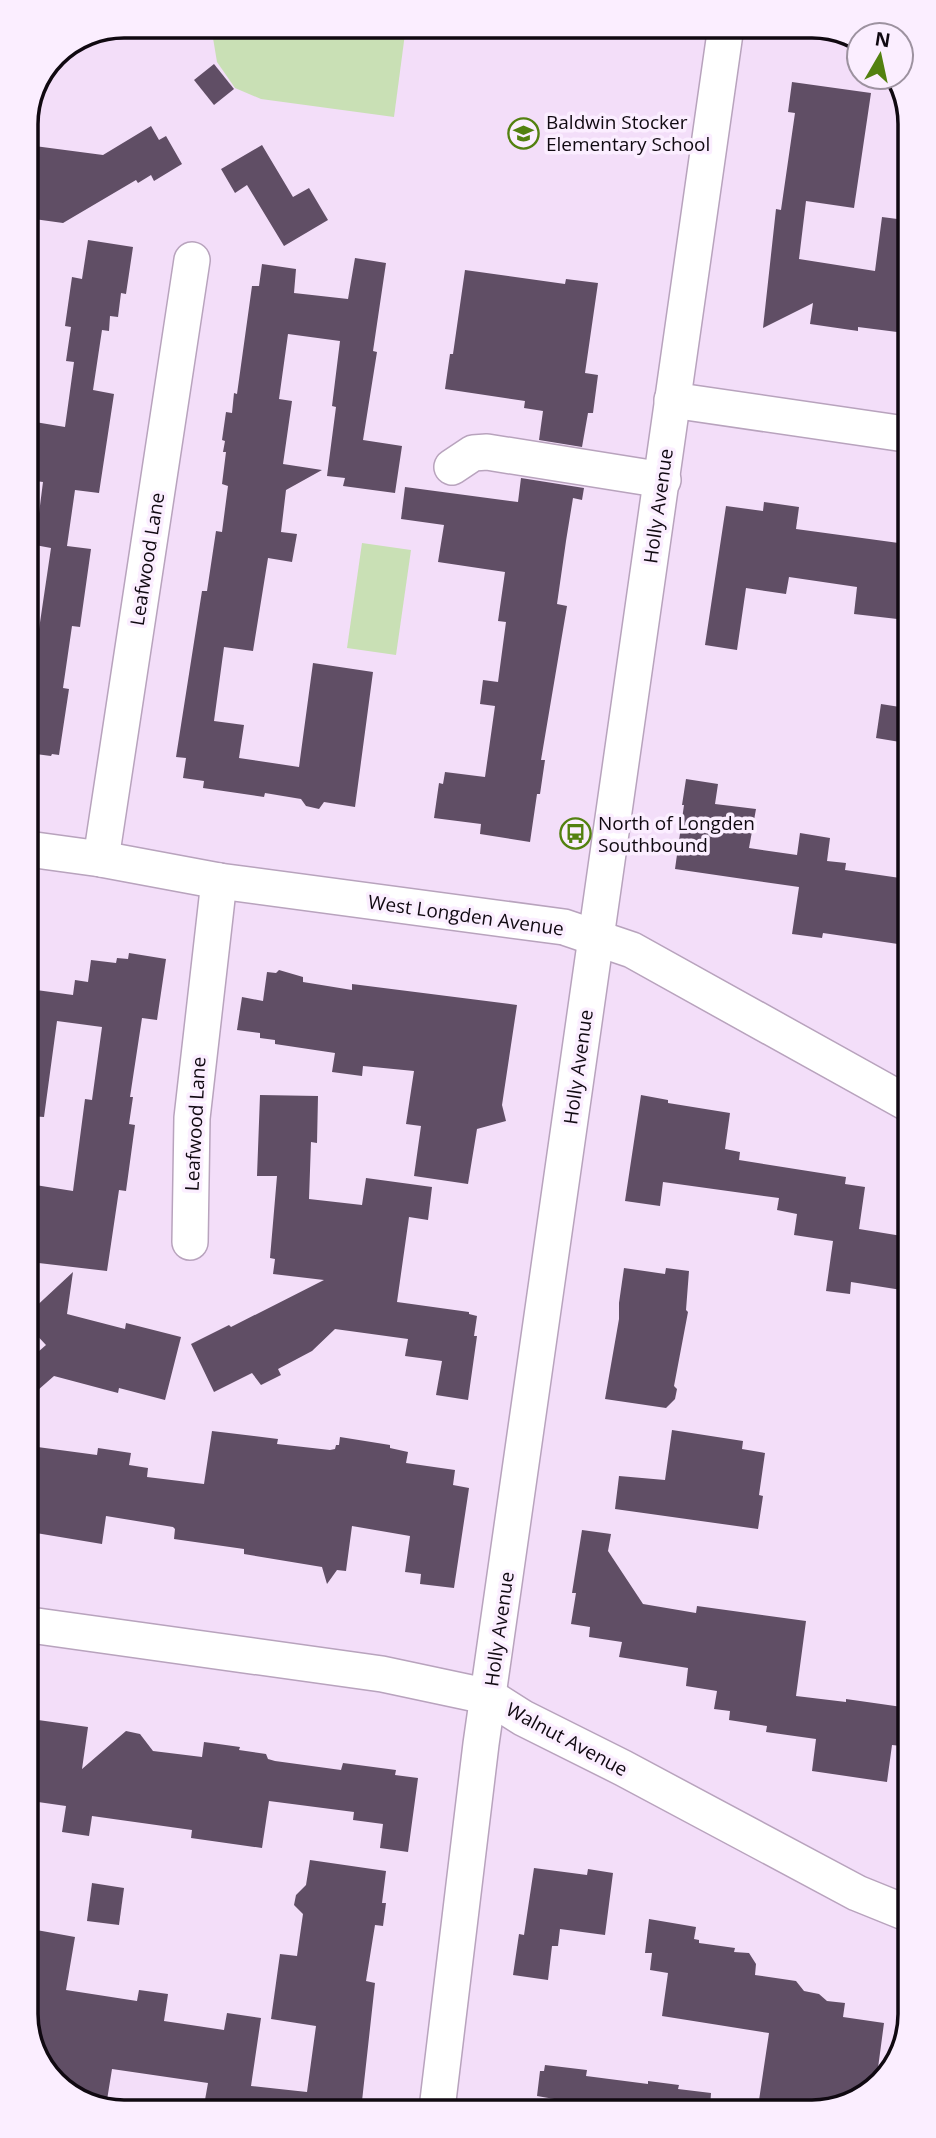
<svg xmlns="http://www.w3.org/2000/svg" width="936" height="2138" viewBox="0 0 936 2138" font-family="'Open Sans',sans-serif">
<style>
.garden{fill:#c9e0b5}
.building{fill:#604e65}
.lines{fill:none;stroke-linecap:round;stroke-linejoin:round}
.minor-casing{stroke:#b8a3bd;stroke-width:38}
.minor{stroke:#fff;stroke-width:35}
.labels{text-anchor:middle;stroke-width:7;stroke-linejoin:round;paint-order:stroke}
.poi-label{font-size:19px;fill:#100911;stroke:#fbeeff;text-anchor:start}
.street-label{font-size:19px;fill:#100911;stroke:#fbeeff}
.rim{fill:none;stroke:#100911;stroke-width:3.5}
</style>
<rect width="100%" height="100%" fill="#f3def9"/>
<g class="garden">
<path d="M 215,26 L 406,26 L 394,117 L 261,99 L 235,88 L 217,62 L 213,38 Z"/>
<path d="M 362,543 L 411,550 L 396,655 L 347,648 Z"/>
</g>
<g class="building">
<path d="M 214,64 L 234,89 L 214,105 L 194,80 Z"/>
<path d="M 792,82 L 871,93 L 854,208 L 806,201 L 799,259 L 875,271 L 882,217 L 905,220 L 905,333 L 858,327 L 858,331 L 810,324 L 813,303 L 763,328 L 776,209 L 781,210 L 795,113 L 788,112 Z"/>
<path d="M 151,126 L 159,140 L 166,136 L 182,164 L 154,181 L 151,175 L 138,183 L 136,180 L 63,223 L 27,218 L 27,145 L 103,155 Z"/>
<path d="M 262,145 L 293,197 L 309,188 L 328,220 L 284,246 L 247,185 L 235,193 L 221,169 Z"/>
<path d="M 88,240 L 133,247 L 126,294 L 121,293 L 118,317 L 110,316 L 109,331 L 102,330 L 93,390 L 114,394 L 99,493 L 75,490 L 67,546 L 91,549 L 80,627 L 72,626 L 63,688 L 69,689 L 59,755 L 52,754 L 51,756 L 28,753 L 28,662 L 34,663 L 51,548 L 35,545 L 43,482 L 27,480 L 27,476 L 35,422 L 65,427 L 74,362 L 66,361 L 71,327 L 65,326 L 72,277 L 82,279 Z"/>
<path d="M 355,258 L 386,263 L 373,351 L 377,352 L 363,440 L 402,446 L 395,493 L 343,486 L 345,478 L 327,476 L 336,407 L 332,406 L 340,341 L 288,334 L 279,399 L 292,401 L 283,464 L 322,470 L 286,490 L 281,532 L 297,534 L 292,562 L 268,558 L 253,651 L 224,647 L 214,721 L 244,725 L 239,758 L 299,767 L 313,663 L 373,672 L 355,807 L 324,802 L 319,809 L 306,806 L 301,799 L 265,793 L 264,797 L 203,788 L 204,781 L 183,778 L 186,758 L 176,757 L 202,591 L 207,591 L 216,531 L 222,532 L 228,486 L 222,484 L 226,452 L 223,452 L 225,441 L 222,440 L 226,412 L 232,413 L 234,393 L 237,394 L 252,286 L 259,286 L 262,264 L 296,269 L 294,293 L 348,299 Z"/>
<path d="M 465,270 L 565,284 L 566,279 L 598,283 L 585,373 L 598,375 L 593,413 L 588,413 L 582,447 L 539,440 L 543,411 L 524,408 L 525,401 L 445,389 L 450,354 L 453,354 Z"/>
<path d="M 521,478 L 584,488 L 582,500 L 573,498 L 566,541 L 557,604 L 567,606 L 541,760 L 545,760 L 540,794 L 537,794 L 530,842 L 480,834 L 481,824 L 434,818 L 439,783 L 443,784 L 445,772 L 485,777 L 495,706 L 480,704 L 483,680 L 498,682 L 506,622 L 498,621 L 505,572 L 438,562 L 444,525 L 401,519 L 405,487 L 518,502 Z"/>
<path d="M 764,502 L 799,507 L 796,529 L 906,544 L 906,620 L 854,614 L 857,587 L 789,577 L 786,594 L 746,588 L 737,650 L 705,645 L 726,506 L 763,511 Z"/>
<path d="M 881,704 L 906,708 L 906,743 L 876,738 Z"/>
<path d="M 686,779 L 718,784 L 715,804 L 756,809 L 749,848 L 797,855 L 800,833 L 830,838 L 827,861 L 846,863 L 845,870 L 907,879 L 898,944 L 823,933 L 822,938 L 792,934 L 799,887 L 675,869 L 684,805 L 682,805 Z"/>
<path d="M 129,953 L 166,959 L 157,1020 L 142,1018 L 130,1097 L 133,1097 L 129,1124 L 135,1125 L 126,1191 L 119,1190 L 107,1271 L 30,1262 L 29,1184 L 73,1191 L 85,1099 L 92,1100 L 102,1027 L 57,1021 L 44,1117 L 29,1116 L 29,989 L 73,995 L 75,980 L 88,982 L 91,960 L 116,963 L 117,958 L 128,959 Z"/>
<path d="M 279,970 L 303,977 L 303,982 L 352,990 L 352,984 L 517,1005 L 502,1105 L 506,1121 L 477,1129 L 468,1184 L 414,1176 L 421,1126 L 406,1124 L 414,1071 L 363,1066 L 362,1076 L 332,1072 L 335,1053 L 275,1044 L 275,1040 L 260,1038 L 260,1033 L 237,1030 L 242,997 L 263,1001 L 267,972 L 276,973 Z"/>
<path d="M 260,1095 L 318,1096 L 317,1143 L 311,1142 L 309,1199 L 362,1205 L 366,1178 L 432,1187 L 428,1220 L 409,1217 L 397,1302 L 469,1312 L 469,1314 L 477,1316 L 474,1336 L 477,1336 L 468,1400 L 436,1395 L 442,1361 L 405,1356 L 408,1339 L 335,1329 L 312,1351 L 278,1369 L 281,1375 L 261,1385 L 252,1373 L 214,1392 L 191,1344 L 229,1325 L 231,1327 L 324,1280 L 273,1274 L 275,1259 L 270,1258 L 277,1176 L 257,1176 Z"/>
<path d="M 641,1095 L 668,1100 L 668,1103 L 730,1113 L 725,1149 L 740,1152 L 739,1160 L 846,1177 L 845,1184 L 865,1187 L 859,1229 L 908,1237 L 908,1291 L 851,1282 L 850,1294 L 826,1291 L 833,1241 L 794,1235 L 797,1214 L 777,1210 L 779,1198 L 663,1182 L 660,1206 L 625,1201 Z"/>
<path d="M 624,1268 L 665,1274 L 666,1268 L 689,1271 L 686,1310 L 688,1312 L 674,1386 L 677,1389 L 675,1399 L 666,1408 L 605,1399 L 619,1319 L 619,1303 Z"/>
<path d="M 73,1272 L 67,1314 L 125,1329 L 126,1323 L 181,1337 L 165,1400 L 119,1388 L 118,1393 L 54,1376 L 30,1397 L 30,1359 L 46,1345 L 30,1328 L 30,1312 Z"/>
<path d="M 672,1430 L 743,1441 L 742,1449 L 765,1453 L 759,1495 L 763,1496 L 758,1529 L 615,1509 L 619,1476 L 665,1480 Z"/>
<path d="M 212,1431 L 278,1439 L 277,1444 L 330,1450 L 335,1449 L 336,1445 L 339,1445 L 340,1437 L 390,1445 L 390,1448 L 408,1452 L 406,1463 L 455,1470 L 453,1485 L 469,1488 L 454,1588 L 420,1584 L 421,1574 L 405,1572 L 410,1536 L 352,1526 L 346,1571 L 337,1570 L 327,1584 L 322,1567 L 244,1554 L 244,1549 L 174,1539 L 175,1529 L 173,1527 L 106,1516 L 102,1544 L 30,1532 L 30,1446 L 97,1455 L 98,1448 L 131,1453 L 129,1465 L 148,1468 L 147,1477 L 204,1484 Z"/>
<path d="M 582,1530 L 611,1534 L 608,1551 L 643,1604 L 696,1613 L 697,1606 L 806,1621 L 796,1696 L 846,1702 L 846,1699 L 909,1708 L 909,1743 L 903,1742 L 902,1746 L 892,1745 L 887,1782 L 812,1771 L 816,1739 L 766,1732 L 767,1726 L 729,1720 L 730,1711 L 714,1709 L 717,1691 L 686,1686 L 688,1668 L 619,1657 L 622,1642 L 589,1637 L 590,1627 L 571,1624 L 576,1593 L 572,1593 Z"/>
<path d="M 31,1719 L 88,1727 L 82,1769 L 126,1731 L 140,1734 L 153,1751 L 202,1757 L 204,1742 L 240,1747 L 239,1750 L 266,1754 L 268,1759 L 275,1761 L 341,1770 L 343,1763 L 396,1770 L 395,1775 L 418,1778 L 408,1852 L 380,1848 L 383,1824 L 353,1820 L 354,1812 L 269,1801 L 262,1848 L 191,1838 L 192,1830 L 92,1816 L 89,1836 L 62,1832 L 66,1806 L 31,1801 Z"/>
<path d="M 310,1860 L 386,1871 L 382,1903 L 386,1903 L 383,1926 L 375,1925 L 366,1981 L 375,1983 L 362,2101 L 358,2101 L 357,2110 L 203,2111 L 208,2083 L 112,2069 L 107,2100 L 65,2092 L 32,2046 L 31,1929 L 75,1937 L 66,1990 L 137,2001 L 139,1990 L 168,1994 L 164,2021 L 224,2030 L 227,2013 L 261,2018 L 251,2086 L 307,2092 L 316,2026 L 271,2019 L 280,1954 L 297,1956 L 303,1914 L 294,1905 L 296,1895 L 306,1885 Z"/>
<path d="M 534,1868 L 587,1875 L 588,1869 L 613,1873 L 605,1935 L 560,1929 L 558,1946 L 552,1946 L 548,1980 L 513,1975 L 519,1934 L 524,1935 Z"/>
<path d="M 92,1883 L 124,1888 L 119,1925 L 87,1921 Z"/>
<path d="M 649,1919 L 696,1927 L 694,1939 L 699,1940 L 699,1943 L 735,1948 L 734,1952 L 749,1953 L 756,1964 L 755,1975 L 796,1981 L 804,1991 L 819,1994 L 827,2001 L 845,2003 L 843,2017 L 884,2023 L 876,2083 L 844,2106 L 758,2107 L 769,2033 L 662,2016 L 668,1973 L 650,1970 L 652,1953 L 645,1953 Z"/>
<path d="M 545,2065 L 587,2070 L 586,2076 L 648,2084 L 648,2081 L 679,2085 L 678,2089 L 711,2093 L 710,2107 L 583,2108 L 583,2104 L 537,2096 L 540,2071 L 544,2071 Z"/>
</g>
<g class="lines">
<defs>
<g id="minor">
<path d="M 672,400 L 905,434"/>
<path d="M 452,467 L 473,453 L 487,452 L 663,480"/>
<path d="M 28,849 L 101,859 L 219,881 L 564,927 L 632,950 L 907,1103"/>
<path d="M 101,859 L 192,260"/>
<path d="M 190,1242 L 192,1118 L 219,881"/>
<path d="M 30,1625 L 382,1674 L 490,1697 L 523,1718 L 623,1768 L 857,1893 L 909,1914"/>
<path d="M 437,2109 L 481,1744 L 726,26"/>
</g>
</defs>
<use href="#minor" class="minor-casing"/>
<use href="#minor" class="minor"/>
</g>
<defs>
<symbol id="school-ring" viewBox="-11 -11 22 22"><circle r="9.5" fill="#fbeeff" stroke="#538110" stroke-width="1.5"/><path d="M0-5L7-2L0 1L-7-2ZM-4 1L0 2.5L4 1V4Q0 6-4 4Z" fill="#538110"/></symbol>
<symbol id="bus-ring" viewBox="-11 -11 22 22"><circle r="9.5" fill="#fbeeff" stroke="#538110" stroke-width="1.5"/><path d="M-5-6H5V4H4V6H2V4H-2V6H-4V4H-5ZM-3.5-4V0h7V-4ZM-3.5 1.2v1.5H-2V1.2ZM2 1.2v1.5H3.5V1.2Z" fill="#538110"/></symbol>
</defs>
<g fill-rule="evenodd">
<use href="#school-ring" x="506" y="116" width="35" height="35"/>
<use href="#bus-ring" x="558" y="816" width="35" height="35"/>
</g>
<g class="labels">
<g class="poi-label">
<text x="546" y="129">Baldwin Stocker<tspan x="546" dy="22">Elementary School</tspan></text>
<text x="598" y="830">North of Longden<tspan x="598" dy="22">Southbound</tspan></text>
</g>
<g class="street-label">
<text transform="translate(658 506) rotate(-82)" y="7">Holly Avenue</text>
<text transform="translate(147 559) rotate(-81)" y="7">Leafwood Lane</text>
<text transform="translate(466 915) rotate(8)" y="7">West Longden Avenue</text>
<text transform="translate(578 1067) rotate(-82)" y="7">Holly Avenue</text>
<text transform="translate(195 1124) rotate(-87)" y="7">Leafwood Lane</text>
<text transform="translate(499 1629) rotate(-82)" y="7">Holly Avenue</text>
<text transform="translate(567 1739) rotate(28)" y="7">Walnut Avenue</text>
</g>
</g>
<path d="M0 0H936V2138H0ZM124 38H812A86 86 0 0 1 898 124V2014A86 86 0 0 1 812 2100H124A86 86 0 0 1 38 2014V124A86 86 0 0 1 124 38Z" fill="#fbeeff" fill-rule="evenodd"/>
<path class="rim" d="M124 38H812A86 86 0 0 1 898 124V2014A86 86 0 0 1 812 2100H124A86 86 0 0 1 38 2014V124A86 86 0 0 1 124 38Z"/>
<g transform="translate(880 56) rotate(9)"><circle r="33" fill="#fbeeff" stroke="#9d92a0" stroke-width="2"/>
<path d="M0-5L12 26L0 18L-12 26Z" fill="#538110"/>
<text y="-10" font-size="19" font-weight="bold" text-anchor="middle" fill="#100911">N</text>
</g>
</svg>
